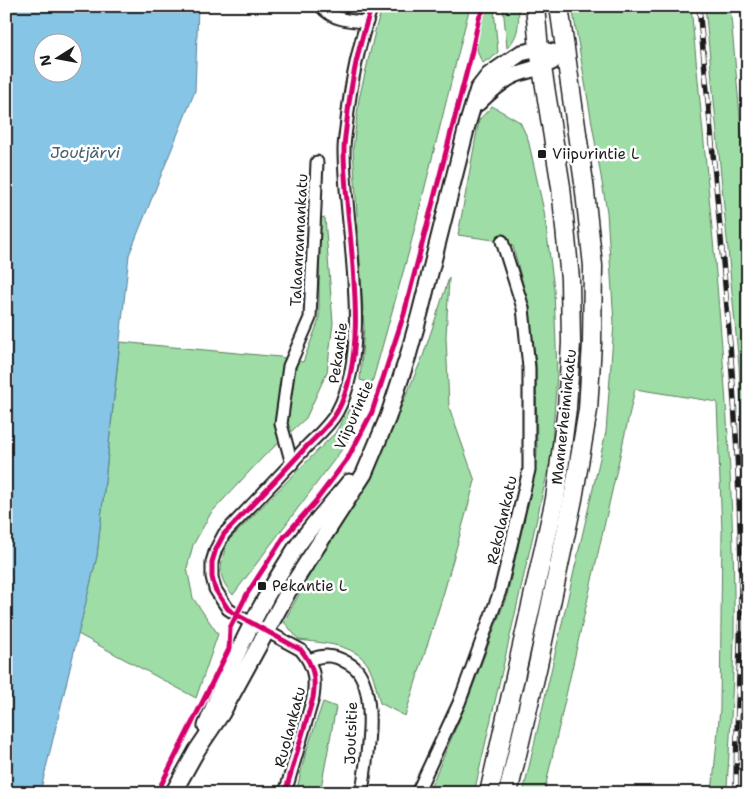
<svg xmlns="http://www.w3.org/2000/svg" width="754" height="799" viewBox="0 0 754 799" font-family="'Shantell Sans',sans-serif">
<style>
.green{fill:#9edda5;stroke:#5d7c60}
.water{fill:#86c5e6;stroke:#5c8195;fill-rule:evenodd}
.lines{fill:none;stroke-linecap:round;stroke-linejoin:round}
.street-casing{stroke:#1c1c1c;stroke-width:15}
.secondary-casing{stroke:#1c1c1c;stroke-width:19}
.primary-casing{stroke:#1c1c1c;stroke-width:21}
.street{stroke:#fff;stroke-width:11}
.secondary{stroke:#fff;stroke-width:15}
.primary{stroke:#fff;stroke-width:18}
.rail-casing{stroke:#1c1c1c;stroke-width:5.5}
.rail{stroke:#fff;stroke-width:4;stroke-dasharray:11;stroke-linecap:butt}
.cycleway-casing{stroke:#fff;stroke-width:8}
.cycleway{stroke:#d6006c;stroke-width:5}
.poi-dot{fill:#1c1c1c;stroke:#fff;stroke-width:2}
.labels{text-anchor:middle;stroke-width:5;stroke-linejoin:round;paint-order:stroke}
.poi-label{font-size:15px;fill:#1c1c1c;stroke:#fff;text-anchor:start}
.street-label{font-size:15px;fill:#1c1c1c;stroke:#fff}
.water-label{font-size:16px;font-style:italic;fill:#46606d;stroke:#fff}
</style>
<rect width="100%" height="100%" fill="#fff"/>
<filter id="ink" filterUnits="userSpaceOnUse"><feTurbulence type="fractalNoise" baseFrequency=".02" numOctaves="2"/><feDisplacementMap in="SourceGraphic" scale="10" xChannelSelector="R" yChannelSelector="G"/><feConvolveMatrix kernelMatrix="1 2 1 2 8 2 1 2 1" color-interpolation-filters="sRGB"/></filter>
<g filter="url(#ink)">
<g class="green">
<path d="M 383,6 L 470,6 L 409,251 L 372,383 L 360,380 L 364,327 L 353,149 L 359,99 L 376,27 Z"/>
<path d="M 503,6 L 519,6 C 518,24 520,35 507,48 Z"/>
<path d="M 572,6 L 691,6 C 709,201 731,396 734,591 C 735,656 731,722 727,787 L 724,793 L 712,793 L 720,709 L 722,532 L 717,402 L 635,389 L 544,793 L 523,793 L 606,432 L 614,323 L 607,212 Z"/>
<path d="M 705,6 L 730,6 L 748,204 L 748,707 L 742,705 L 746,597 L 743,460 L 739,366 Z"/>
<path d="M 494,10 L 498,52 L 490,60 L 487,60 L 483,63 C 472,48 477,26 486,12 Z"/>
<path d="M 492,106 L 520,122 L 528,139 L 544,211 L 554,289 L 557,374 L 551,457 L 474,793 L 428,793 L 469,697 L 507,595 L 535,471 L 537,454 L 536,364 L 529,308 L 513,246 L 494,240 L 458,235 L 479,120 Z"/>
<path d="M 319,217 L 325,218 L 333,323 L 327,372 L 306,418 L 263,457 L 211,513 L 193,545 L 187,568 L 193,598 L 218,634 L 196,698 L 78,634 L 97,556 L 120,342 L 280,357 L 303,362 L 319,320 Z"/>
<path d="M 449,278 L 446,337 L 449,407 L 475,481 L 444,592 L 405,716 L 380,703 C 377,693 374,674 368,665 C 355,644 322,643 299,640 L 284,622 L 312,570 L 354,506 L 377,463 L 423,356 Z"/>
<path d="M 351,406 L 360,413 L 346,444 L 233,595 C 215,575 221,566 227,542 L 335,433 Z"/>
<path d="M 323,702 L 336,707 L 320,793 L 296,793 L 305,755 Z"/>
<path d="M 748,739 L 748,793 L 740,793 Z"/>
</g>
<path class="water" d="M 6,6 L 198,6 L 195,91 L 129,255 L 97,556 L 40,793 L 6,793 ZM 42,42 L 72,42 L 72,72 L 42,72 Z"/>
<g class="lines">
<defs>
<g id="street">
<path d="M 321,6 C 332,20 350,21 367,22"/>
<path d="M 292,464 L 281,424 L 289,366 L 310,318 L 317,162"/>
<path d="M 309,660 C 323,655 333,654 346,662 C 350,664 355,667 358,671 C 378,699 366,760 362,793"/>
<path d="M 285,793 L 313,698 C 316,679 314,666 301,650 L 237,615 L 228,609 L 222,600 L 215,589 L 212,577 L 212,562 L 216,549 L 224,534 C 252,505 280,476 307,446 C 318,435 329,426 337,412 C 374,344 344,226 344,150 C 344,141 346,130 347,120 C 351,81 359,43 372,6"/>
<path d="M 417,793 L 459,703 L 500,591 L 529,470 L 529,368 L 523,308 L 502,241"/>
</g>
<g id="secondary">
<path d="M 478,103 C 488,93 499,83 512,76 C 525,70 539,69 552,62"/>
<path d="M 206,726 C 230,665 258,606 294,551 C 310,526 331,505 349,482"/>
<path d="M 173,793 L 197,750 L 222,713 L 289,590 L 364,474 L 388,417 L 408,356 L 420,313 L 468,122 L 478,89 L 489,75 L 521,53 L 539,49 L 565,55"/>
</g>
<g id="primary">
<path d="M 489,793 L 555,499 L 567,408 L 571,343 L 570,279 L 561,187 L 539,49 L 535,6"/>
<path d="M 508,793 L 538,665 L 573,499 L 588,410 L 592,343 L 593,266 L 584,183 L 559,6"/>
</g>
</defs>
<use href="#street" class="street-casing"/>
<use href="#secondary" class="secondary-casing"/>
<use href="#primary" class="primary-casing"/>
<use href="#street" class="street"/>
<use href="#secondary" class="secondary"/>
<use href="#primary" class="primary"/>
<defs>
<path id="rail" d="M 699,6 C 716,193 738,380 741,567 C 742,642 736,717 736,793"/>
</defs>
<use href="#rail" class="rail-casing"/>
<use href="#rail" class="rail"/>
<defs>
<g id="cycleway">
<path d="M 157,793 L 229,649 L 230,628 L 247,594 L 284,537 L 315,502 L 348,458 L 372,412 L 404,314 L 471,55 L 479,18 L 485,6"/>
<path d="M 285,793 L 313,698 C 316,679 314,666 301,650 L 237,615 L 228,609 L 222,600 L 215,589 L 212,577 L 212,562 L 216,549 L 224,534 C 252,505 280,476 307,446 C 318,435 329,426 337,412 C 374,344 344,226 344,150 C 344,141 346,130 347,120 C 351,81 359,43 372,6"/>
</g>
</defs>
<use href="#cycleway" class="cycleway-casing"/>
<use href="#cycleway" class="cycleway"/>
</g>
</g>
<g class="poi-dot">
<rect x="537" y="149" width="10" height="10" rx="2.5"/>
<rect x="257" y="581" width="10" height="10" rx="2.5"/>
</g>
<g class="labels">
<g class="poi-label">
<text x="552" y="159">Viipurintie L</text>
<text x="272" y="591">Pekantie L</text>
</g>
<g class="street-label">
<text transform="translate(299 240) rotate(-87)" y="5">Talaanrannankatu</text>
<text transform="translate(338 353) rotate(-82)" y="5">Pekantie</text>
<text transform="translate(354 415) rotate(-66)" y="5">Viipurintie</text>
<text transform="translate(564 417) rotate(-84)" y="5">Mannerheiminkatu</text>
<text transform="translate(502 520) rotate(-77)" y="5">Rekolankatu</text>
<text transform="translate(290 727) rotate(-75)" y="5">Ruolankatu</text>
<text transform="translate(351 733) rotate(-88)" y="5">Joutsitie</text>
</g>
<g class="water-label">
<text x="85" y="158">Joutjärvi</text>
</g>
</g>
<rect width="754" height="799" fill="none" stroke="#fff" stroke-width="25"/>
<rect x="12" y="12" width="729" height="774" fill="none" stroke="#1c1c1c" stroke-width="2" filter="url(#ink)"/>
<g transform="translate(58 58) rotate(259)"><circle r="24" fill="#ffffff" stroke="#a4a4a4"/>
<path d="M0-4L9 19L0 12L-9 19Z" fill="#1c1c1c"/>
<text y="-8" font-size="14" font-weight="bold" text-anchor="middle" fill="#1c1c1c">N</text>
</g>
</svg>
